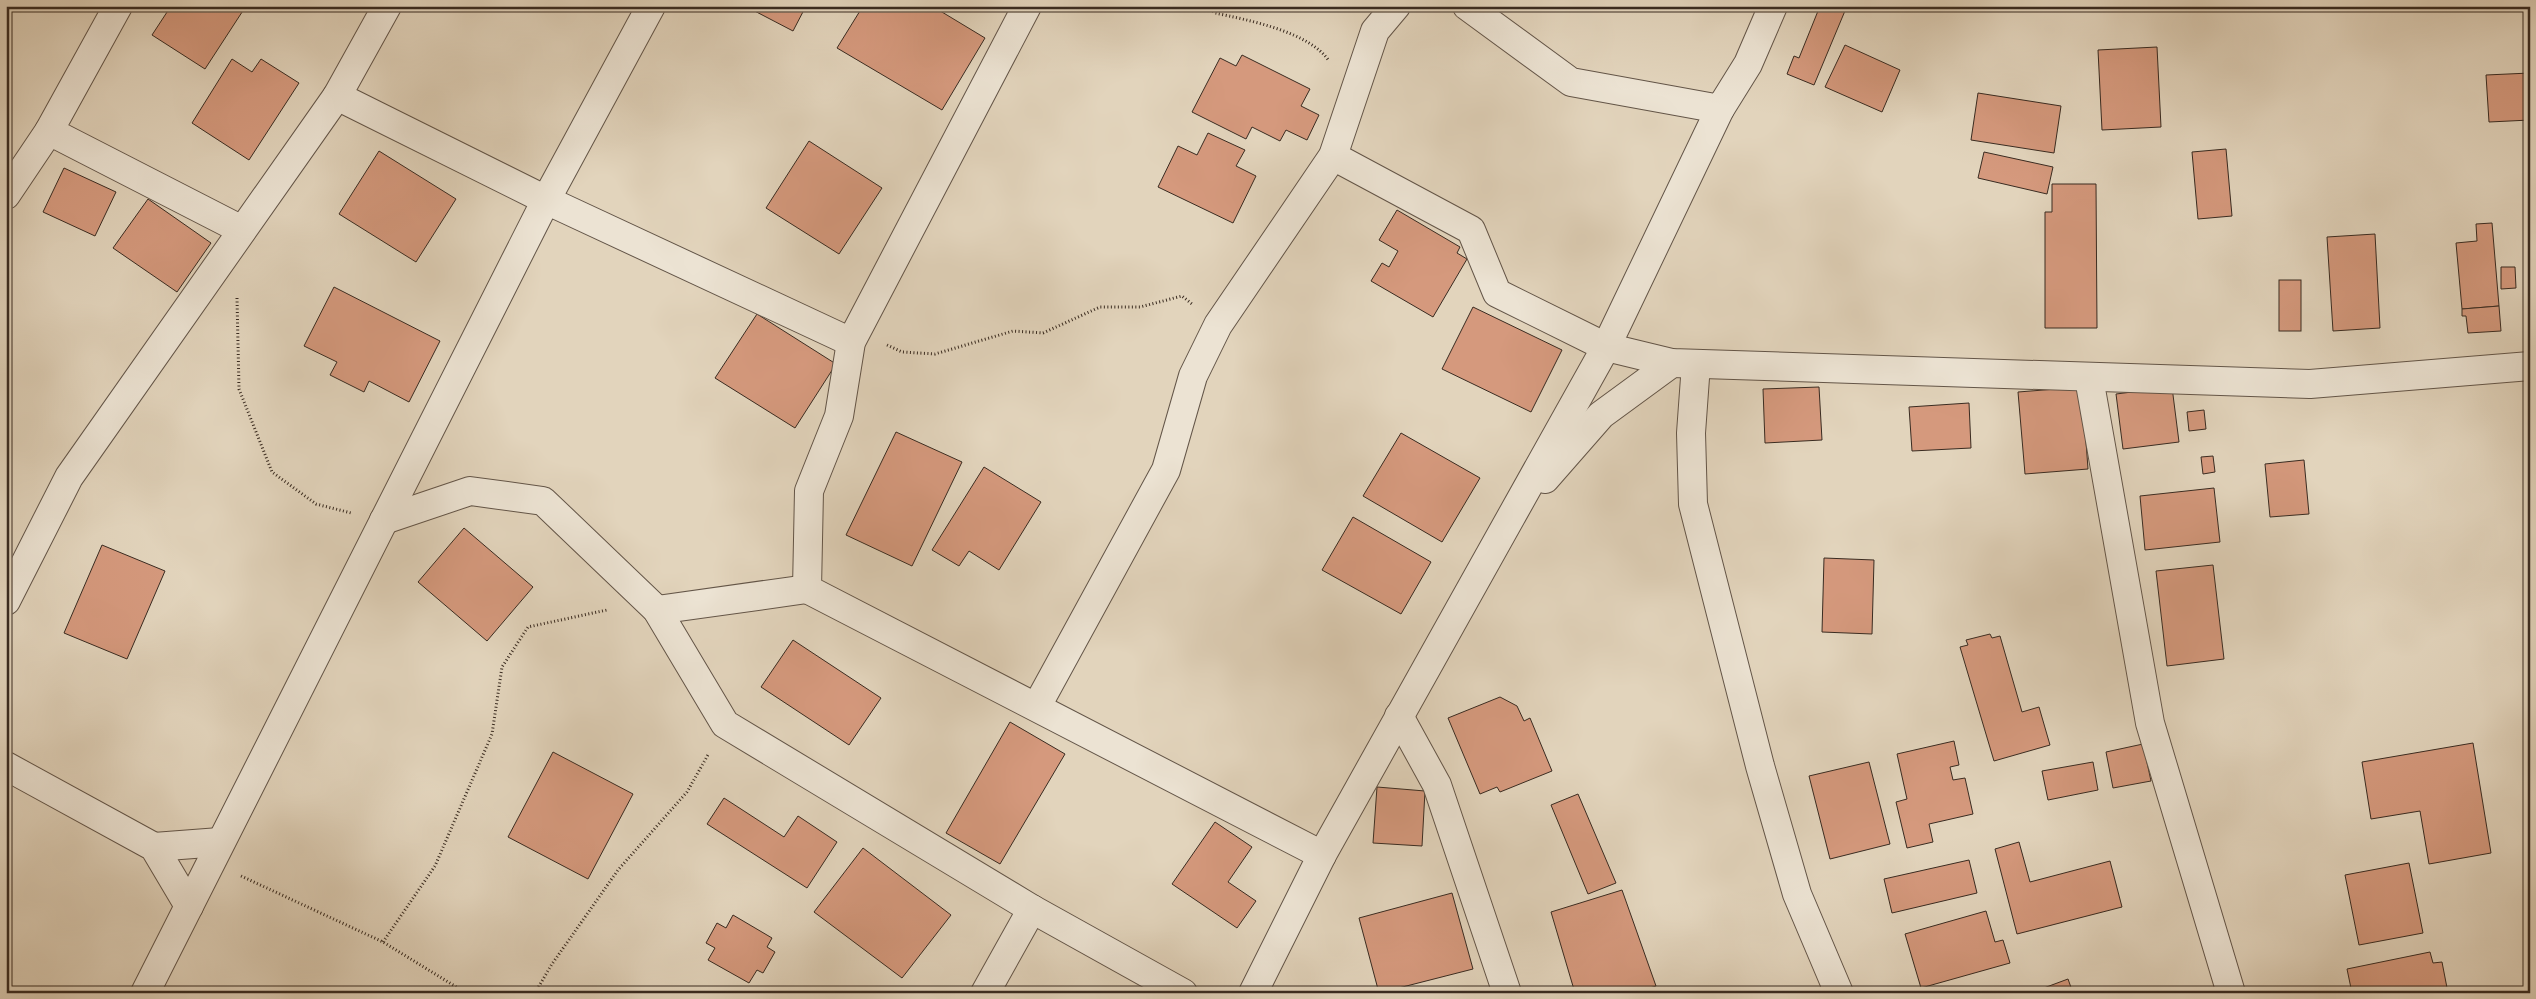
<svg xmlns="http://www.w3.org/2000/svg" width="2536" height="999" viewBox="0 0 2536 999" font-family="Vollkorn,serif">
<style>
.building{fill:#d5997d;stroke:#392b21}
.lines{fill:none;stroke-linecap:round;stroke-linejoin:round}
.minor-casing{stroke:#635548;stroke-width:30}
.path{stroke:#392b21;stroke-width:3;stroke-dasharray:1 2.5;stroke-linecap:butt}
.minor{stroke:#ece3d3;stroke-width:28}
</style>
<rect width="100%" height="100%" fill="#e2d4bc"/>
<filter id="stains"><feTurbulence type="fractalNoise" baseFrequency=".004" numOctaves="4"/><feColorMatrix values="0 0 0 0 .2 0 0 0 0 .09 0 0 0 0 .02 0 0 0 .5 -.17"/></filter>
<radialGradient id="worn" r=".72"><stop offset=".6" stop-color="#630" stop-opacity="0"/><stop offset="1" stop-color="#630" stop-opacity=".3"/></radialGradient>
<g class="building">
<path d="M 171,6 L 246,6 L 205,69 L 152,35 Z"/>
<path d="M 745,6 L 806,6 L 793,31 Z"/>
<path d="M 863,6 L 932,6 L 985,38 L 942,110 L 837,48 Z"/>
<path d="M 1820,6 L 1847,6 L 1814,85 L 1787,74 L 1794,56 L 1799,58 Z"/>
<path d="M 2091,6 L 2126,6 L 2126,7 L 2091,8 Z"/>
<path d="M 1845,45 L 1900,70 L 1882,112 L 1825,87 Z"/>
<path d="M 2157,47 L 2161,127 L 2102,130 L 2098,50 Z"/>
<path d="M 1242,55 L 1310,89 L 1301,106 L 1319,115 L 1307,140 L 1286,130 L 1280,141 L 1252,127 L 1246,139 L 1192,112 L 1220,58 L 1236,66 Z"/>
<path d="M 232,59 L 252,72 L 261,59 L 299,83 L 249,160 L 192,123 Z"/>
<path d="M 2530,73 L 2530,120 L 2489,122 L 2486,75 Z"/>
<path d="M 1978,93 L 2061,106 L 2054,153 L 1971,140 Z"/>
<path d="M 1208,133 L 1245,150 L 1236,166 L 1256,176 L 1233,223 L 1158,187 L 1178,146 L 1197,155 Z"/>
<path d="M 809,141 L 882,188 L 839,254 L 766,208 Z"/>
<path d="M 2226,149 L 2232,216 L 2198,219 L 2192,152 Z"/>
<path d="M 379,151 L 456,199 L 416,262 L 339,214 Z"/>
<path d="M 1984,152 L 2053,167 L 2047,194 L 1978,178 Z"/>
<path d="M 64,168 L 116,192 L 95,236 L 43,212 Z"/>
<path d="M 2052,184 L 2096,184 L 2097,328 L 2045,328 L 2045,212 L 2052,212 Z"/>
<path d="M 148,199 L 211,243 L 177,292 L 113,248 Z"/>
<path d="M 1397,210 L 1460,247 L 1457,253 L 1467,259 L 1433,317 L 1371,281 L 1382,263 L 1389,267 L 1398,251 L 1379,240 Z"/>
<path d="M 2492,223 L 2499,306 L 2462,309 L 2456,243 L 2477,241 L 2476,224 Z"/>
<path d="M 2375,234 L 2380,328 L 2333,331 L 2327,237 Z"/>
<path d="M 2501,267 L 2515,267 L 2516,288 L 2501,289 Z"/>
<rect x="2279" y="280" width="22" height="51"/>
<path d="M 334,287 L 440,341 L 409,402 L 369,381 L 364,392 L 330,375 L 337,362 L 304,346 Z"/>
<path d="M 2499,306 L 2501,331 L 2468,333 L 2466,316 L 2462,316 L 2462,309 Z"/>
<path d="M 1473,307 L 1562,350 L 1531,412 L 1442,369 Z"/>
<path d="M 757,314 L 836,364 L 795,428 L 715,378 Z"/>
<path d="M 1819,387 L 1822,440 L 1765,443 L 1763,389 Z"/>
<path d="M 2082,387 L 2088,469 L 2025,474 L 2018,392 Z"/>
<path d="M 2172,387 L 2179,442 L 2123,449 L 2116,394 Z"/>
<path d="M 1969,403 L 1971,448 L 1912,451 L 1909,407 Z"/>
<path d="M 2204,410 L 2206,429 L 2189,431 L 2187,412 Z"/>
<path d="M 896,432 L 962,462 L 912,566 L 846,535 Z"/>
<path d="M 1401,433 L 1480,478 L 1442,542 L 1363,496 Z"/>
<path d="M 2213,456 L 2215,472 L 2203,474 L 2201,457 Z"/>
<path d="M 2304,460 L 2309,514 L 2270,517 L 2265,464 Z"/>
<path d="M 984,467 L 1041,502 L 999,570 L 969,551 L 959,566 L 932,550 Z"/>
<path d="M 2214,488 L 2220,542 L 2145,550 L 2140,496 Z"/>
<path d="M 1353,517 L 1431,562 L 1401,614 L 1322,570 Z"/>
<path d="M 464,528 L 533,587 L 487,641 L 418,582 Z"/>
<path d="M 102,545 L 165,571 L 127,659 L 64,633 Z"/>
<path d="M 1824,558 L 1874,560 L 1872,634 L 1822,632 Z"/>
<path d="M 2213,565 L 2224,659 L 2167,666 L 2156,571 Z"/>
<path d="M 1990,634 L 1992,638 L 2000,636 L 2022,712 L 2039,707 L 2050,745 L 1994,761 L 1960,647 L 1968,645 L 1966,640 Z"/>
<path d="M 793,640 L 881,698 L 849,745 L 761,687 Z"/>
<path d="M 1500,697 L 1517,706 L 1524,721 L 1530,718 L 1552,771 L 1500,792 L 1497,787 L 1480,794 L 1448,718 Z"/>
<path d="M 1010,722 L 1065,754 L 1000,864 L 946,833 Z"/>
<path d="M 1954,741 L 1959,765 L 1950,767 L 1953,780 L 1965,778 L 1973,814 L 1929,824 L 1933,842 L 1907,848 L 1896,802 L 1907,799 L 1897,754 Z"/>
<path d="M 2473,743 L 2491,853 L 2429,864 L 2420,811 L 2371,819 L 2362,762 Z"/>
<path d="M 2143,744 L 2151,781 L 2113,788 L 2106,752 Z"/>
<path d="M 553,752 L 633,794 L 588,879 L 508,837 Z"/>
<path d="M 1869,762 L 1890,844 L 1830,859 L 1809,776 Z"/>
<path d="M 2093,762 L 2098,790 L 2048,800 L 2042,771 Z"/>
<path d="M 1377,787 L 1425,791 L 1422,846 L 1373,843 Z"/>
<path d="M 1578,794 L 1616,883 L 1588,894 L 1551,805 Z"/>
<path d="M 724,798 L 784,837 L 798,816 L 837,842 L 807,888 L 707,824 Z"/>
<path d="M 1215,822 L 1252,847 L 1228,882 L 1256,901 L 1237,928 L 1172,884 Z"/>
<path d="M 2019,842 L 2030,882 L 2110,861 L 2122,907 L 2017,934 L 1995,849 Z"/>
<path d="M 863,848 L 951,915 L 902,978 L 814,912 Z"/>
<path d="M 1969,860 L 1977,893 L 1892,913 L 1884,879 Z"/>
<path d="M 2409,863 L 2423,933 L 2359,945 L 2345,875 Z"/>
<path d="M 1622,890 L 1656,986 L 1634,993 L 1575,993 L 1551,912 Z"/>
<path d="M 1452,893 L 1473,969 L 1379,993 L 1359,918 Z"/>
<path d="M 1986,911 L 1995,942 L 2003,940 L 2010,963 L 1921,988 L 1905,934 Z"/>
<path d="M 733,915 L 772,938 L 767,947 L 775,952 L 763,973 L 757,970 L 749,983 L 708,960 L 715,948 L 706,943 L 717,923 L 726,928 Z"/>
<path d="M 2430,952 L 2433,963 L 2442,962 L 2448,993 L 2352,993 L 2347,969 Z"/>
<path d="M 2068,979 L 2073,993 L 2033,993 L 2033,992 Z"/>
</g>
<g class="lines">
<defs>
<g id="minor">
<path d="M 118,6 L 49,131 L 242,230"/>
<path d="M 1027,6 L 851,342 L 839,416 L 809,491 L 807,589 L 1322,855"/>
<path d="M 1467,6 L 1571,82 L 1720,109 L 1748,64 L 1773,6"/>
<path d="M 337,96 L 546,200 L 851,342"/>
<path d="M 1333,156 L 1471,230 L 1497,293 L 1606,347 L 1672,363 L 2310,384 L 2530,366"/>
<path d="M 6,195 L 49,131"/>
<path d="M 1696,364 L 1691,433 L 1693,504 L 1760,766 L 1797,894 L 1839,993"/>
<path d="M 2089,378 L 2150,723 L 2231,993"/>
<path d="M 1545,479 L 1601,415 L 1672,363"/>
<path d="M 384,520 L 470,491 L 543,501 L 657,610 L 725,724 L 1032,909 L 1183,993"/>
<path d="M 6,601 L 69,477 L 337,96 L 387,6"/>
<path d="M 657,610 L 807,589"/>
<path d="M 1037,706 L 1166,470 L 1193,376 L 1218,325 L 1333,156 L 1375,31 L 1396,6"/>
<path d="M 1399,716 L 1437,785 L 1507,993"/>
<path d="M 6,766 L 154,847 L 189,906"/>
<path d="M 154,847 L 220,842"/>
<path d="M 145,993 L 546,200 L 651,6"/>
<path d="M 985,993 L 1032,909"/>
<path d="M 1253,993 L 1322,855 L 1606,347 L 1720,109"/>
</g>
</defs>
<use href="#minor" class="minor-casing"/>
<g class="path">
<path d="M 1208,6 L 1215,13 C 1248,20 1310,32 1329,61"/>
<path d="M 237,298 L 239,389 L 272,472 L 316,504 L 351,513"/>
<path d="M 887,345 L 902,352 L 935,354 L 1013,331 L 1043,333 L 1100,307 L 1140,307 L 1182,296 L 1192,304"/>
<path d="M 241,876 L 383,942 L 466,993"/>
<path d="M 383,942 L 435,866 L 492,734 L 502,667 L 528,627 L 607,610"/>
<path d="M 535,993 L 552,964 L 618,870 L 687,792 L 709,753"/>
</g>
<use href="#minor" class="minor"/>
</g>
<rect width="2536" height="999" fill="none" stroke="#e2d4bc" stroke-width="25"/>
<rect x="8" y="8" width="2521" height="984" fill="none" stroke="#392b21" stroke-width="2.5"/>
<rect x="12" y="12" width="2511" height="974" fill="none" stroke="#392b21"/>
<rect width="100%" height="100%" filter="url(#stains)"/>
<rect width="100%" height="100%" fill="url(#worn)"/>
</svg>
